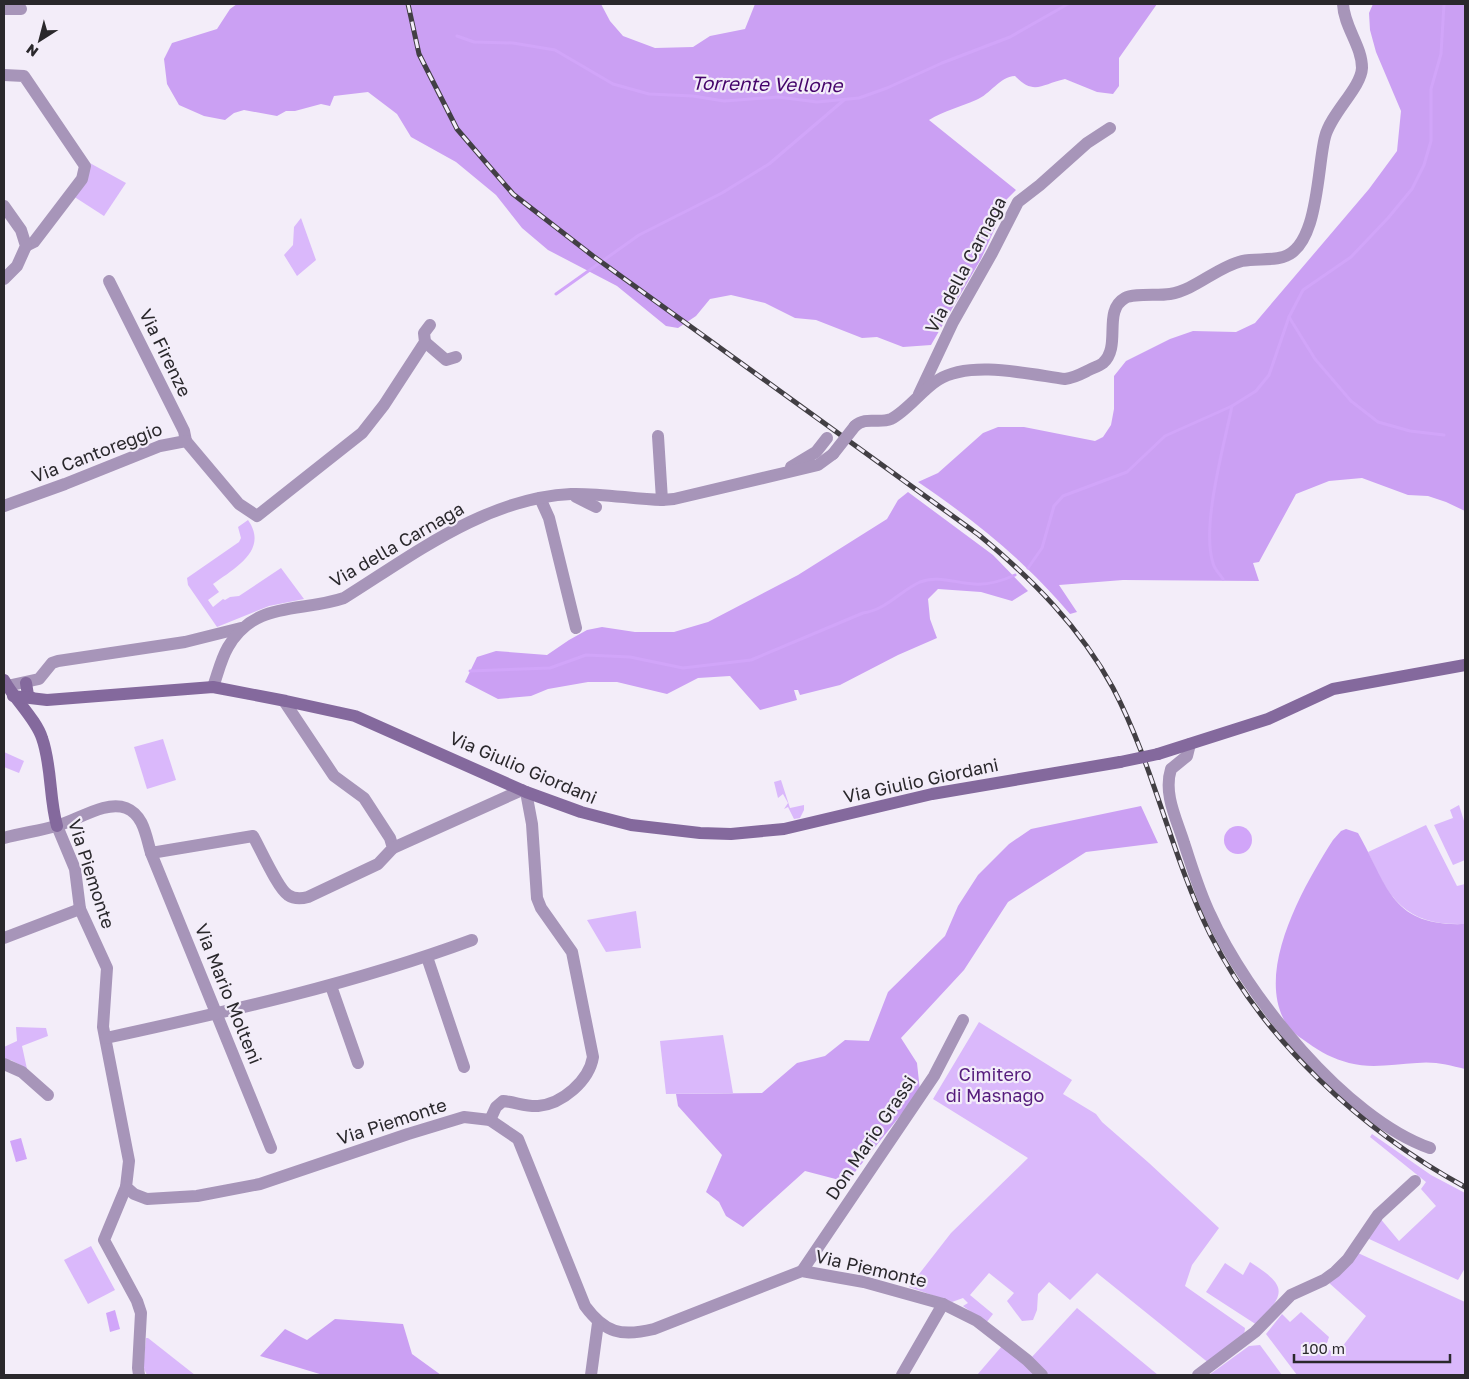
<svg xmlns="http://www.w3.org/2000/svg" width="1469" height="1379" viewBox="0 0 1469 1379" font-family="'Golos Text',sans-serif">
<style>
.green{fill:#dab8fb}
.forest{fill:#cba0f3}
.water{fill:#d1a5f9}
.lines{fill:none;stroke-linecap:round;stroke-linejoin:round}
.stream{stroke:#d1a5f9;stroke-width:3}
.street{stroke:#a795b9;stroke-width:12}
.secondary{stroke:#84699d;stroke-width:12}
.rail-casing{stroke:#423f44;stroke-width:5}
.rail{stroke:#f3edf9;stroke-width:3;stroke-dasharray:9;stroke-linecap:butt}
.street-bridge{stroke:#a795b9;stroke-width:12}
.secondary-bridge{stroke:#84699d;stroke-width:12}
.labels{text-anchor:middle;stroke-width:4.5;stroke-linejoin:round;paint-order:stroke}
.street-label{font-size:18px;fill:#2a282c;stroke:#f3edf9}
.park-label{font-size:18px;fill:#551c7c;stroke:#f3edf9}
.water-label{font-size:19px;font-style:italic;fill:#45046a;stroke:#f3edf9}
</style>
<rect width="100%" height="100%" fill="#f3edf9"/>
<g class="green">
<path d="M 88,162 L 126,183 L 104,216 L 73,196 Z"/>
<path d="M 301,218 L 316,260 L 297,276 L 284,255 L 293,245 L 294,227 Z"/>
<path d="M 248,520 C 269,550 235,568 213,584 L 219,592 L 208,600 L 213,607 L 223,599 L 225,600 L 230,597 L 239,596 L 281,568 L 304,599 L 269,606 L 217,627 L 188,585 L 187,578 L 239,542 L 241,538 L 238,527 Z"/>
<path d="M 163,739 L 176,780 L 147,789 L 134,747 Z"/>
<path d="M 4,752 L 24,761 L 19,773 L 4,767 Z"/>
<path d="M 781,780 L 790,808 L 804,805 L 804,810 L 800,818 L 794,819 L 788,807 L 784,809 L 788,803 L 783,794 L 778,798 L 774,782 Z"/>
<path d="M 1459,805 L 1465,824 L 1465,860 L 1453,865 L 1434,825 L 1453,818 L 1450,810 Z"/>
<path d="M 1426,825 L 1457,886 L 1465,884 L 1465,924 C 1408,926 1389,901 1368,852 Z"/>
<path d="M 636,911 L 641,948 L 606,952 L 587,920 Z"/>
<path d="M 979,1022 L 1072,1080 L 1063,1094 L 1096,1114 L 1102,1122 L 1149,1163 L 1219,1228 L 1192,1265 L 1185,1286 L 1245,1328 L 1244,1336 L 1210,1364 L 1097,1273 L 1103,1267 L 1070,1300 L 1049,1282 L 1038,1294 L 1037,1310 L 1033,1320 L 1022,1321 L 1007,1301 L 1014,1293 L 989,1273 L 970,1295 L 993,1314 L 986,1323 L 963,1306 L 968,1303 L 963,1298 L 952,1302 L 909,1287 L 951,1233 L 1028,1158 L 933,1099 Z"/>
<path d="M 16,1027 L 46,1028 L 48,1036 L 22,1046 L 27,1069 L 11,1060 L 4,1060 L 4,1047 L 17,1041 Z"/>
<path d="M 723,1035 L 733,1093 L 666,1094 L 660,1041 Z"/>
<path d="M 1372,1134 L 1431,1175 L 1465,1193 L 1465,1268 L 1458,1280 L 1367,1238 L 1379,1217 L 1399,1241 L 1436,1206 L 1421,1189 L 1426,1182 L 1370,1137 Z"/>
<path d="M 91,1246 L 115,1290 L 88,1304 L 64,1260 Z"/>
<path d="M 1358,1253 L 1465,1302 L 1465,1375 L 1297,1375 L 1266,1334 L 1282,1314 L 1290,1322 L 1301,1312 L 1329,1337 L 1326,1346 L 1335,1356 L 1366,1316 L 1328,1282 Z"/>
<path d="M 1250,1262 C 1289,1287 1285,1293 1257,1325 L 1206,1292 L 1225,1263 L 1243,1275 Z"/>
<path d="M 1077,1308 L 1158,1375 L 1049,1375 L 1031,1358 Z"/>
<path d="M 146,1338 L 148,1338 L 195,1375 L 147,1375 L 143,1367 Z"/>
<path d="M 1260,1345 L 1282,1375 L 1209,1375 L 1249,1346 Z"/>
<path d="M 1002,1346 L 1037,1375 L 977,1375 Z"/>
</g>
<g class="forest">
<path d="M 237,4 L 601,4 L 610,21 L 623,36 L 655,48 L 693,47 L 710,36 L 745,29 L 755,4 L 1157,4 L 1119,58 L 1119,86 L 1113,94 L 1097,92 L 1065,79 C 1042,84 1034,96 1015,76 C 999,77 991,94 976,100 C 960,107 944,111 929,120 L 1016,190 L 1003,203 L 996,226 L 981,259 L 931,345 L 903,347 L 877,337 L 862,338 L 816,320 L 795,318 L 765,303 L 731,295 L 710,299 L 696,316 L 678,328 L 666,326 L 617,286 L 548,250 L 522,228 L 496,195 L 456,162 L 411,137 L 397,114 L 368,92 L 334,96 L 330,106 L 321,104 L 295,111 L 286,111 L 277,116 L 244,110 L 234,113 L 225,120 L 204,116 L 179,105 L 167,84 L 164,59 L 172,43 L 217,29 L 230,9 Z"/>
<path d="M 1373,4 L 1465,4 L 1465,511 L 1446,502 L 1428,496 L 1408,495 L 1362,478 L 1329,481 L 1296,494 L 1259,562 L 1253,563 L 1259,581 L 1123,580 L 1059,585 L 1077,612 L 1070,614 C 1023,559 978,523 918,482 L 938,473 L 983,433 L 998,427 L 1024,427 L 1095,441 L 1103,437 L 1111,425 L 1114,409 L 1114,376 L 1126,361 L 1170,339 L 1193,331 L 1236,332 L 1255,323 L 1369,189 L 1397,151 L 1401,111 L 1376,52 L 1370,30 L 1369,13 Z"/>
<path d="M 908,492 L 993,555 L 1028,591 L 1012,601 L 981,592 L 938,589 L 928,599 L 930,619 L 937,638 L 898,655 L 840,685 L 800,695 L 798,690 L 794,690 L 797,700 L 760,710 L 730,676 L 698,678 L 667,694 L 617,682 L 588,682 L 548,689 L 531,696 L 498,699 L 465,682 L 477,657 L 496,651 L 547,655 L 569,640 L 587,630 L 602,627 L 635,632 L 674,632 L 708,622 L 798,575 L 887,519 L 898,500 Z"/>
<path d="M 1141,806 L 1158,843 L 1086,852 L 1008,902 L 964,970 L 901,1038 L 917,1063 L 920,1091 L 847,1182 L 805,1171 L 743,1227 L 726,1216 L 719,1202 L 706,1192 L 722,1155 L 678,1106 L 676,1094 L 762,1093 L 797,1063 L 825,1056 L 845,1040 L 869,1041 L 888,992 L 945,936 L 958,906 L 978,875 L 1009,844 L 1031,829 Z"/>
<path d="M 1346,829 L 1358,833 C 1388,886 1391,927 1465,924 L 1465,1069 C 1449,1065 1434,1061 1417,1063 C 1394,1064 1372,1069 1349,1063 C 1334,1059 1320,1052 1308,1043 C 1302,1039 1295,1034 1290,1029 C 1250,978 1304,885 1333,840 L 1341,831 Z"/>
<path d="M 335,1319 L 403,1324 L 412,1354 L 441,1375 L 323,1375 L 260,1356 L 285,1329 L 307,1340 Z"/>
</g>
<g class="water">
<circle cx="1238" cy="840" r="14"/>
<path d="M 21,1138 L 27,1159 L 16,1162 L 10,1141 Z"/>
<path d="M 115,1310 L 120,1329 L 110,1332 L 106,1313 Z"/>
</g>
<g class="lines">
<g class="stream">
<path d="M 457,36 L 474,42 L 513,43 L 555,50 L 613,84 L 649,94 L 693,96 L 724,101 L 778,97 L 817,102 L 859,98 L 887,88 L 942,63 L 1010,37 L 1068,4"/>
<path d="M 556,294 L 639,235 L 722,193 L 769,164 L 844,100"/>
<path d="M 1289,317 L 1315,359 L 1351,401 L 1378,422 L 1410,431 L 1444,435"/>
<path d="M 1028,568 L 1042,548 L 1054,506 L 1063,496 L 1127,472 L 1165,436 L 1232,406 L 1256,391 L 1269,375 L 1289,317 L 1303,290 L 1351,257 L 1388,218 L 1412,189 L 1424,165 L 1431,141 L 1431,89 L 1441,54 L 1444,4"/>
<path d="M 1223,579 C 1220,574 1214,569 1213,563 C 1201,526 1224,446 1232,406"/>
<path d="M 470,671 L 550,668 L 586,655 L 630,657 L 683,668 L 751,660 L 863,613 C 886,610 900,591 920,582 C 937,575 956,583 974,584 C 988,585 1002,581 1015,575"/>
</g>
<g class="street">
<path d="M 4,9 L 21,9"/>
<path d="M 4,75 L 24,76 L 85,166 L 82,179 L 34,242 L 26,246"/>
<path d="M 4,206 L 21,230 L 26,246 L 17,266 L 4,279"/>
<path d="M 109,281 L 184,431 L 186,441"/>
<path d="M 425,342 L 446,360 L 456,357"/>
<path d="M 919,394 L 953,322 L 992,253 L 1018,202 L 1040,185 L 1087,143 L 1110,128"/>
<path d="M 855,426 C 866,416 878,424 891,419 C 907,411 922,390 938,380 C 970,360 1028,374 1065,379 C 1074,378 1081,374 1089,370 C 1093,368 1099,366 1103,363 C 1122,346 1102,311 1125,298 C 1134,293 1158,296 1170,294 C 1195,290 1217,267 1242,261 C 1255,258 1270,261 1283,257 C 1319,247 1317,167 1325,137 C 1331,113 1361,88 1362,68 C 1362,46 1344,27 1343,4"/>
<path d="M 658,436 L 662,500"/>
<path d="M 791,467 L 816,452 L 827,438"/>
<path d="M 576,497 L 596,507"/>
<path d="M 540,498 L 549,518 L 576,628"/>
<path d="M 4,506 L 65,484 L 160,446 L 186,441 L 239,504 L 257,516 L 362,433 L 384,405 L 425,342 L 424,333 L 430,325"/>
<path d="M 7,686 L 39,679 L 52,663 L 58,661 L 185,642 L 241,628"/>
<path d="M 213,687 C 218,673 221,659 228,647 C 255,600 300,613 344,598 C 413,555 486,498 571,494 C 599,493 633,499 662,500 L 674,499 L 818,465 L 833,454"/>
<path d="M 1190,744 L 1187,756 L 1171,769 C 1163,794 1177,820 1184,843 C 1192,867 1199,891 1210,914 C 1246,995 1345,1118 1430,1148"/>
<path d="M 57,826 L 75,869 L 80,909 L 107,968 L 103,1027 L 129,1161 L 126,1187 L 134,1194 L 147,1199 L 197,1196 L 260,1184 L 408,1134 L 464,1117 L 490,1120 L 518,1139 L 585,1306 C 605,1333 621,1337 654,1329 L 802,1271 L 864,1282 L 943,1304 L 977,1321 L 1027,1360 L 1042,1375"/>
<path d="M 4,838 C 21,833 39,831 56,826 C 77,821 105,800 126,808 C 144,815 146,837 151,853 L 253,836 C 260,848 278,889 288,895 C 294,899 301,899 308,897 L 378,864 L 393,848 L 390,838 L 364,798 L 334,776 L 284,701"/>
<path d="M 393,848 L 522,790"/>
<path d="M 151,853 L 271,1148"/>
<path d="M 4,938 L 80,909"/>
<path d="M 427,957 L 464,1067"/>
<path d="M 331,986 L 358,1063"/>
<path d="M 106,1038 C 230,1011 353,984 472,940"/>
<path d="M 4,1064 L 22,1072 L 48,1095"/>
<path d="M 490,1120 L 496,1107 L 503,1101 C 515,1102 527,1107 538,1106 C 562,1104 589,1081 593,1057 L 572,952 L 541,908 L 537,898 L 532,824 L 526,792"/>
<path d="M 126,1187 L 104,1240 L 137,1301 L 141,1313 L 138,1368 L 139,1375"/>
<path d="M 802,1271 L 934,1076 L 963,1020"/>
<path d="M 591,1375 L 598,1323"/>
<path d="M 902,1375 L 943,1304"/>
<path d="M 1198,1375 L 1255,1332 L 1291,1295 L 1324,1280 L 1335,1272 L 1348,1259 L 1378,1215 L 1415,1181"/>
</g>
<g class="secondary">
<path d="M 4,680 C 14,699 36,719 42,738 C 52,766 49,798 57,826"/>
<path d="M 26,683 L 28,695 L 32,698"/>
<path d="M 13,696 L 47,700 L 213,687 L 286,701 L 355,716 L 526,792 L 581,812 L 631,825 L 700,833 L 731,834 L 784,829 L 932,794 L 1120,762"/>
<path d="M 1158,754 L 1268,719 L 1333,689 L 1465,665"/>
</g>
<defs>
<path id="rail" d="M 408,4 L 419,54 L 457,129 L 513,194 L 593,256 L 979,535 C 1032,579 1080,627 1113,688 C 1154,766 1171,855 1210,934 C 1264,1041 1361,1130 1465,1187"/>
</defs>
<use href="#rail" class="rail-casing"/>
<use href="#rail" class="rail"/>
<path class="street-bridge" d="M 833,454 L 855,426"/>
<path class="secondary-bridge" d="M 1120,762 L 1158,754"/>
</g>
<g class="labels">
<g class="street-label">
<text transform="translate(966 265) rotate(-62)" y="6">Via della Carnaga</text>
<text transform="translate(165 353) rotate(64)" y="6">Via Firenze</text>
<text transform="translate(97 453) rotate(-21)" y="6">Via Cantoreggio</text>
<text transform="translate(397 545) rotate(-30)" y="6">Via della Carnaga</text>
<text transform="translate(523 768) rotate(23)" y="6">Via Giulio Giordani</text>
<text transform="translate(921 781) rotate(-12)" y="6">Via Giulio Giordani</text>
<text transform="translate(91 874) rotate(72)" y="6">Via Piemonte</text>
<text transform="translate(228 994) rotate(68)" y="6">Via Mario Molteni</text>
<text transform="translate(392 1122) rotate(-18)" y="6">Via Piemonte</text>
<text transform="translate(871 1138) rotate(-56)" y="6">Don Mario Grassi</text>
<text transform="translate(871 1269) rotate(13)" y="6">Via Piemonte</text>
</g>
<g class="park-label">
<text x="995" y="1081">Cimitero<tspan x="995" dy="21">di Masnago</tspan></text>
</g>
<g class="water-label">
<text transform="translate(767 84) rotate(1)" y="7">Torrente Vellone</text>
</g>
</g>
<rect width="1469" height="1379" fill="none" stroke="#2a282c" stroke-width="10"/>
<g transform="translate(40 40) rotate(216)" stroke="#f3edf9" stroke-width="4" paint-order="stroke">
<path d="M0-4L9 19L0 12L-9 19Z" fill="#2a282c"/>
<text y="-8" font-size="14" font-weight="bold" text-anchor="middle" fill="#2a282c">N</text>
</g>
<path d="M1294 1354v8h156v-8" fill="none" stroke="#2a282c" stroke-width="2.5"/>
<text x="1302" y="1354" font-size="15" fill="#2a282c" stroke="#f3edf9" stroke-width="4" paint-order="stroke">100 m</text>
</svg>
